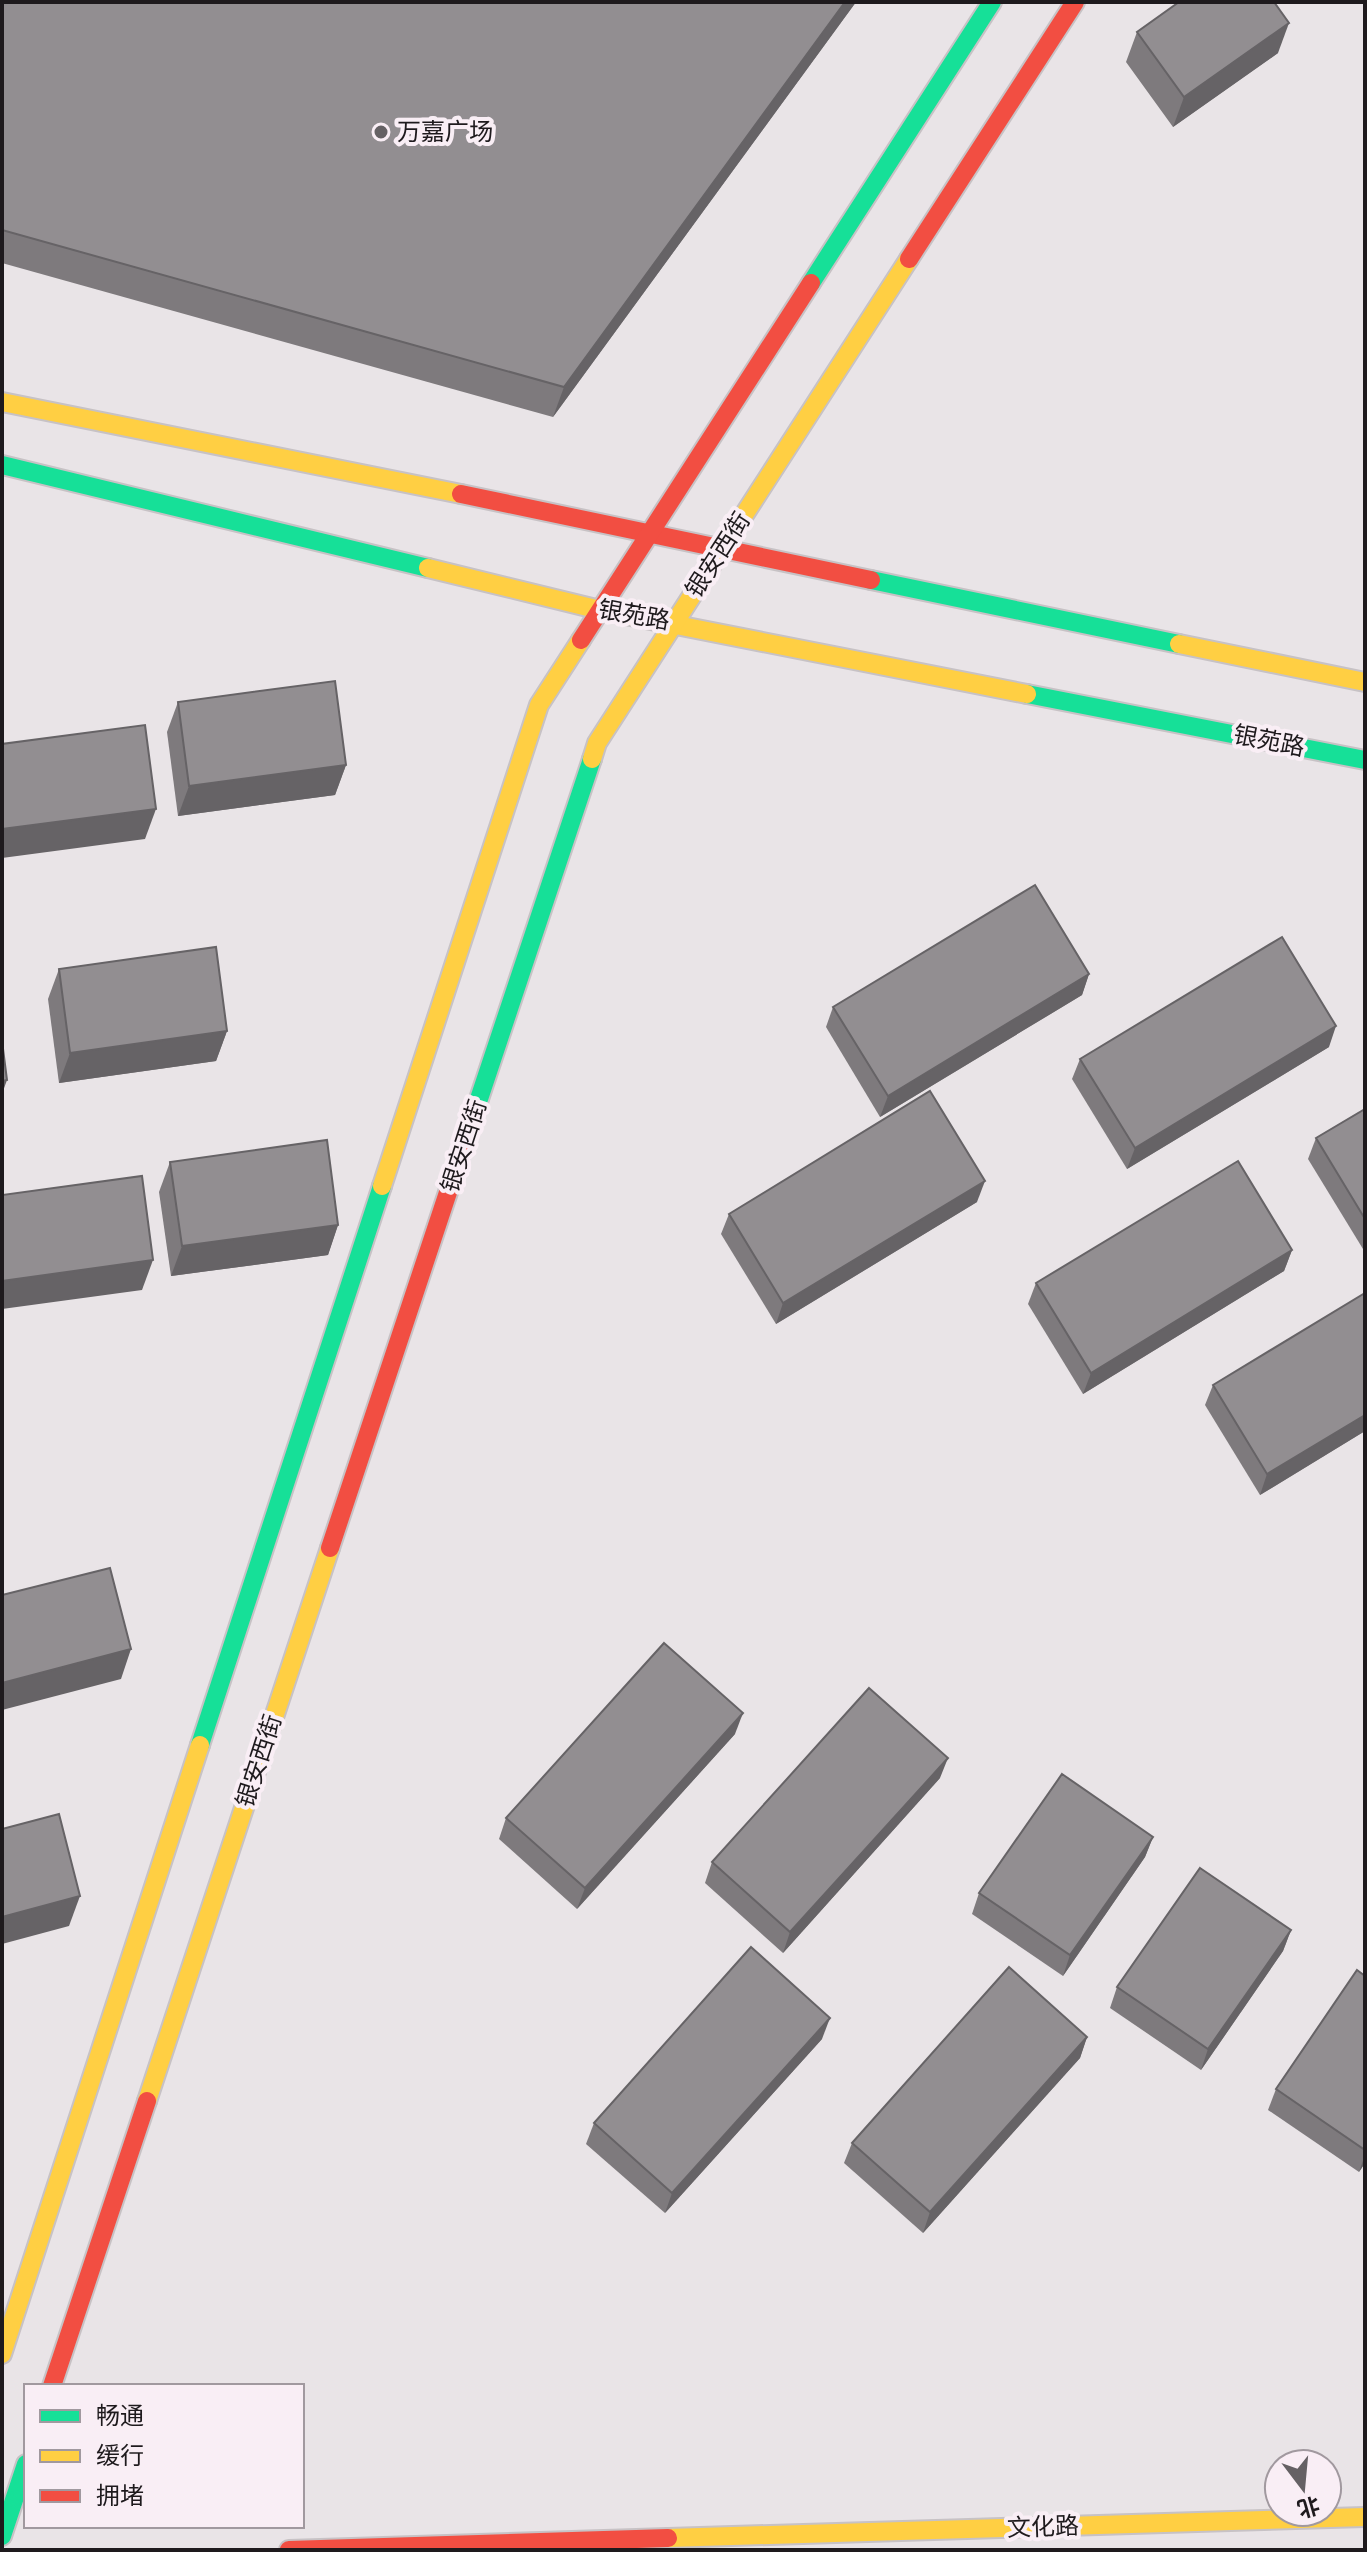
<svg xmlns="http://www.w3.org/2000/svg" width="1367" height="2552" viewBox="0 0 1367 2552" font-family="Inter,'Noto Sans SC',sans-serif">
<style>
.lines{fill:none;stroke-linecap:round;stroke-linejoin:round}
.fast-casing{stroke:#c7c2c5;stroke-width:22}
.slow-casing{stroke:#c7c2c5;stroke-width:22}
.jam-casing{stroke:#c7c2c5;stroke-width:22}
.fast{stroke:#16e098;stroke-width:18}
.slow{stroke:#ffcf43;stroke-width:18}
.jam{stroke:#f24e42;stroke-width:18}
.wall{fill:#7e7a7d}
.shaded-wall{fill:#666366}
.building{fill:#928e91;stroke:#666366;stroke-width:2}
.poi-dot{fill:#656164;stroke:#f9eef5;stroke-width:3}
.labels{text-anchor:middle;stroke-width:8;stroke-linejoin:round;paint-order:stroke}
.poi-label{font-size:24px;fill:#1e1a1d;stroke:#f9eef5;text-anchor:start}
.street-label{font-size:24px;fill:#1e1a1d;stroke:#f9eef5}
</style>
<rect width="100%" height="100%" fill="#e9e4e7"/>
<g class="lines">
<defs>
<g id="fast">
<path d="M 811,283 L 992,2"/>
<path d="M 2,465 L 428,568"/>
<path d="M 871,580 L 1179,644"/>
<path d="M 1027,694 L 1365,760"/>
<path d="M 474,1114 L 592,759"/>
<path d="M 200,1745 L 382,1186"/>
<path d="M 2,2536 L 26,2464"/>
</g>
<g id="slow">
<path d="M 2,402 L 461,494"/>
<path d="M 428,568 L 600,610 L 1027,694"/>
<path d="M 1179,644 L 1365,682"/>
<path d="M 592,759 L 597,743 L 909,259"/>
<path d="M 382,1186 L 539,705 L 581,640"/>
<path d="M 147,2101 L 330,1548"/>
<path d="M 2,2354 L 200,1745"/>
<path d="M 668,2538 L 1365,2517"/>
</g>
<g id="jam">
<path d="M 909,259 L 1075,2"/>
<path d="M 461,494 L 871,580"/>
<path d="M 581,640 L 811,283"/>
<path d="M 330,1548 L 474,1114"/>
<path d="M 52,2386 L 147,2101"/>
<path d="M 289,2550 L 668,2538"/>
</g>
</defs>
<use href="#fast" class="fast-casing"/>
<use href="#slow" class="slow-casing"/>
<use href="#jam" class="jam-casing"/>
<use href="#fast" class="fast"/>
<use href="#slow" class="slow"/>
<use href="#jam" class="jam"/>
</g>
<g class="wall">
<path d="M 2,2 L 856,2 L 553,417 L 2,263 Z"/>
<path d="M 1179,2 L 1276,2 L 1275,3 L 1278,53 L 1173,127 L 1126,62 L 1137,32 Z"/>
<path d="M 178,702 L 346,765 L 335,795 L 178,816 L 167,732 Z"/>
<path d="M 59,969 L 227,1031 L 216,1061 L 59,1083 L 48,999 Z"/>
<path d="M 1089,974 L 1082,995 L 880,1117 L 826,1027 L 833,1007 Z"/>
<path d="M 1329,1047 L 1127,1169 L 1072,1079 L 1080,1059 Z"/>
<path d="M 1365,1109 L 1365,1248 L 1363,1249 L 1308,1159 L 1316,1138 Z"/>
<path d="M 170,1162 L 338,1225 L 328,1255 L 171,1276 L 159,1192 Z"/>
<path d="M 977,1202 L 776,1324 L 721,1234 L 729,1214 Z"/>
<path d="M 1292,1250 L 1284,1271 L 1083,1394 L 1028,1304 L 1036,1283 Z"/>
<path d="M 1365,1293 L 1365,1431 L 1260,1495 L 1205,1405 L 1213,1385 Z"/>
<path d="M 735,1734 L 577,1909 L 499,1839 L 506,1818 Z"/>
<path d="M 940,1778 L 783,1953 L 705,1883 L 712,1862 Z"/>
<path d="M 1153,1837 L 1145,1857 L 1063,1976 L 972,1914 L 979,1893 Z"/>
<path d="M 1291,1930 L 1283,1951 L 1201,2070 L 1110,2008 L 1117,1987 Z"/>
<path d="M 1365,1976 L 1365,2163 L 1359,2172 L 1268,2110 L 1276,2089 Z"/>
<path d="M 1087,2037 L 1080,2058 L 923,2233 L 844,2163 L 852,2143 Z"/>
<path d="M 822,2039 L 665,2213 L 586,2144 L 594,2123 Z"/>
</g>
<g class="shaded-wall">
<path d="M 845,2 L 856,2 L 553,417 L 564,387 Z"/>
<path d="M 1289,23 L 1278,53 L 1173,127 L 1184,97 Z"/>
<path d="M 346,765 L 335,795 L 178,816 L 189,786 Z"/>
<path d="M 156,809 L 145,839 L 2,858 L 2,829 Z"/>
<path d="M 1089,974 L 1082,995 L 880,1117 L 888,1096 Z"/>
<path d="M 1336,1026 L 1329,1047 L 1127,1169 L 1135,1148 Z"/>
<path d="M 227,1031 L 216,1061 L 59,1083 L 70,1053 Z"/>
<path d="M 7,1080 L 2,1094 L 2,1081 Z"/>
<path d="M 985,1181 L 977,1202 L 776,1324 L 783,1303 Z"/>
<path d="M 338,1225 L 328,1255 L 171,1276 L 182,1246 Z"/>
<path d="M 1292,1250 L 1284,1271 L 1083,1394 L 1091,1373 Z"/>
<path d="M 153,1260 L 142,1290 L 2,1309 L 2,1281 Z"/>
<path d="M 1365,1415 L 1365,1431 L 1260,1495 L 1267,1474 Z"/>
<path d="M 131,1649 L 121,1679 L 2,1710 L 2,1683 Z"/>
<path d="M 743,1713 L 735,1734 L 577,1909 L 585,1888 Z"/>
<path d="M 948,1758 L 940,1778 L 783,1953 L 790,1932 Z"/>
<path d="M 1153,1837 L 1145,1857 L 1063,1976 L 1070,1955 Z"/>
<path d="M 80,1896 L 69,1926 L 2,1944 L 2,1917 Z"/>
<path d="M 1291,1930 L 1283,1951 L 1201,2070 L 1208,2049 Z"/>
<path d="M 830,2018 L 822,2039 L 665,2213 L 672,2193 Z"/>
<path d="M 1087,2037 L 1080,2058 L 923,2233 L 930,2212 Z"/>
<path d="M 1365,2155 L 1365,2163 L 1359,2172 Z"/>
</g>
<g class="building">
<path d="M 2,2 L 845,2 L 564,387 L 2,230 Z"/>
<path d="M 1179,2 L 1274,2 L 1289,23 L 1184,97 L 1137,32 Z"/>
<path d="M 335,681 L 346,765 L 189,786 L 178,702 Z"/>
<path d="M 145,725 L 156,809 L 2,829 L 2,744 Z"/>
<path d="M 1035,885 L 1089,974 L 888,1096 L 833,1007 Z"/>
<path d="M 1282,937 L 1336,1026 L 1135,1148 L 1080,1059 Z"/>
<path d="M 216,947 L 227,1031 L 70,1053 L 59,969 Z"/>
<path d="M 2,1041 L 7,1080 L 2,1081 Z"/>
<path d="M 930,1091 L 985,1181 L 783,1303 L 729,1214 Z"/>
<path d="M 1365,1109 L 1365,1219 L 1316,1138 Z"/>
<path d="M 327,1140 L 338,1225 L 182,1246 L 170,1162 Z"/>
<path d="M 1238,1161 L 1292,1250 L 1091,1373 L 1036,1283 Z"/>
<path d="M 142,1176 L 153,1260 L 2,1281 L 2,1195 Z"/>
<path d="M 1365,1293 L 1365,1415 L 1267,1474 L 1213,1385 Z"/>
<path d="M 110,1568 L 131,1649 L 2,1683 L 2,1595 Z"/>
<path d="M 664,1643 L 743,1713 L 585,1888 L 506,1818 Z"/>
<path d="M 869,1688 L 948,1758 L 790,1932 L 712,1862 Z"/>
<path d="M 1062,1774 L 1153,1837 L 1070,1955 L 979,1893 Z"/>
<path d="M 59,1814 L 80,1896 L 2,1917 L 2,1829 Z"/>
<path d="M 1200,1868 L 1291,1930 L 1208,2049 L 1117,1987 Z"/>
<path d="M 751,1947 L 830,2018 L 672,2193 L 594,2123 Z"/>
<path d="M 1009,1967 L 1087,2037 L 930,2212 L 852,2143 Z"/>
<path d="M 1357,1970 L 1365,1976 L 1365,2150 L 1276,2089 Z"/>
</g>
<circle class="poi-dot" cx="381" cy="132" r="8"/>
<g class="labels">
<g class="poi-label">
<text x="397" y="140">万嘉广场</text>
</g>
<g class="street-label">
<text transform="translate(718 555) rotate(-57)" y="8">银安西街</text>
<text transform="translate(634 615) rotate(10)" y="8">银苑路</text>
<text transform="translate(1269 741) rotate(11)" y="8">银苑路</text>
<text transform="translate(464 1146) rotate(-72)" y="8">银安西街</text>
<text transform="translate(259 1761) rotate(-72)" y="8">银安西街</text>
<text transform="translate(1043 2527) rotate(-2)" y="8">文化路</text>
</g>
</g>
<rect width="1367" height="2552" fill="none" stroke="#1e1a1d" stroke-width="8"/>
<rect x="24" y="2384" width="280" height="144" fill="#f9eef5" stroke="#a1999f" stroke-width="2"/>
<rect x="40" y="2410" width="40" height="12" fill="#16e098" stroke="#a1999f" stroke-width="2"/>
<text x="96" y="2424" font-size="24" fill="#1e1a1d">畅通</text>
<rect x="40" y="2450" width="40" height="12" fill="#ffcf43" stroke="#a1999f" stroke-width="2"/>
<text x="96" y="2464" font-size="24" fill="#1e1a1d">缓行</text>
<rect x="40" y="2490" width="40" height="12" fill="#f24e42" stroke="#a1999f" stroke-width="2"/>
<text x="96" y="2504" font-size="24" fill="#1e1a1d">拥堵</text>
<g transform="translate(1303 2488) rotate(164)"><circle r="38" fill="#f9eef5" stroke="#a1999f" stroke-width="2"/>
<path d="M0-6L14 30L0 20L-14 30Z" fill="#656164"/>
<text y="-12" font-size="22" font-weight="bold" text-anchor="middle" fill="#1e1a1d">北</text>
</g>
</svg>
